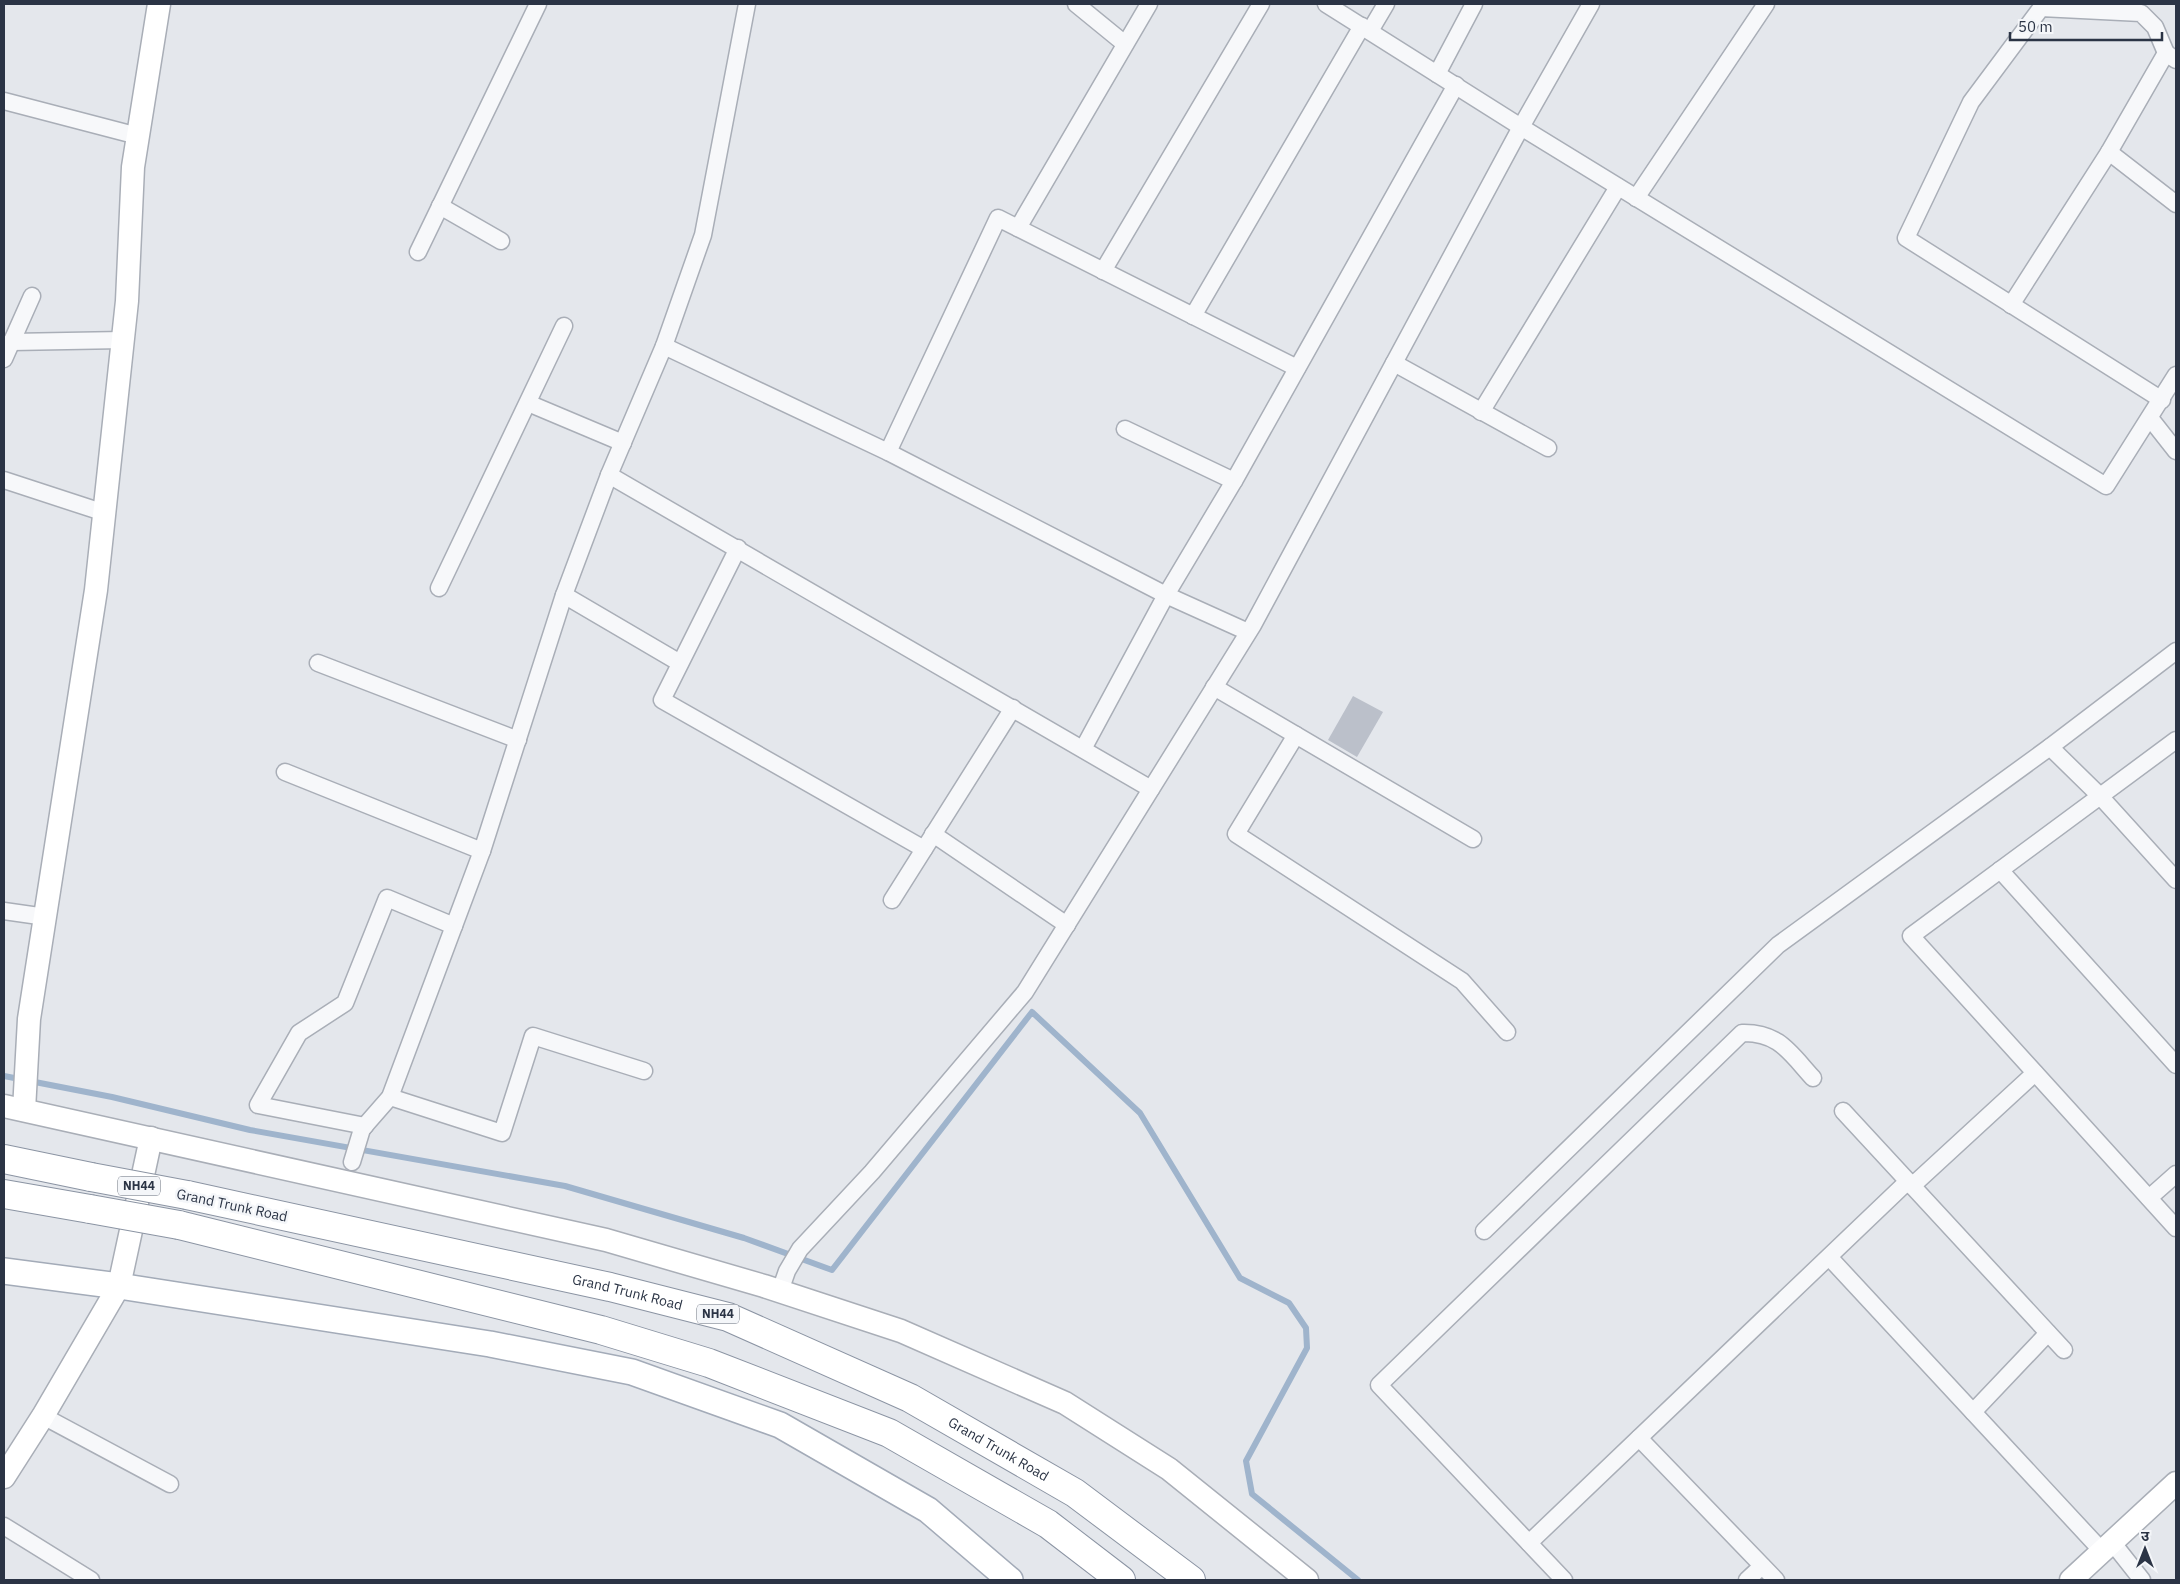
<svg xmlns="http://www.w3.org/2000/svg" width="2180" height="1584" viewBox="0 0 2180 1584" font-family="'IBM Plex Sans','Noto Sans Devanagari',sans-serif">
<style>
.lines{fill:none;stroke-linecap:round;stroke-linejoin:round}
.stream{stroke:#9fb4cc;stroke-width:6}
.building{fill:#bbc0ca}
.street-casing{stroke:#a9aeb7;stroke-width:19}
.secondary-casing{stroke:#a9aeb7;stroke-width:25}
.primary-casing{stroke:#a3abb8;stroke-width:28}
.highway-casing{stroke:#8b94a3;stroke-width:30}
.street{stroke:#f7f8fa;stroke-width:16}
.secondary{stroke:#fff;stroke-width:22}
.primary{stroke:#fff;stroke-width:25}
.highway{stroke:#fff;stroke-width:28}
.highway-bridge-casing{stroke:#8b94a3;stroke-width:30;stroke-linecap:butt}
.highway-bridge{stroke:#fff;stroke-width:28}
.labels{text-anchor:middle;stroke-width:5;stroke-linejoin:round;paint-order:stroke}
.shield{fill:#f4f6f9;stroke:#676e7b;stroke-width:1}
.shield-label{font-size:12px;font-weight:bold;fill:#2b3445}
.street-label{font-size:14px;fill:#2b3445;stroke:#f4f6f9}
</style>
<rect width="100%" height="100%" fill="#e4e7ec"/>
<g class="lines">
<path class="stream" d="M 4,1076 L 112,1097 L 250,1130 L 565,1186 L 744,1238 L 832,1270 L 1032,1012 L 1140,1113 L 1240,1278 L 1289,1303 L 1306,1328 L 1307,1348 L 1246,1461 L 1252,1494 L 1358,1580"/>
</g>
<path class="building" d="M 1353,696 L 1383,712 L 1357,757 L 1328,740 Z"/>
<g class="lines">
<defs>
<g id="street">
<path d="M 1076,4 L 1125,44"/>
<path d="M 1326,4 L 1521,127 L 2106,486 L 2176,375"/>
<path d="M 1370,31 L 1386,4"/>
<path d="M 1437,74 L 1474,4"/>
<path d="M 4,101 L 138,136"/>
<path d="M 2109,152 L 2176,204"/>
<path d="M 1636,198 L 1766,4"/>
<path d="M 440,206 L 501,241"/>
<path d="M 1018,228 L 1149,4"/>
<path d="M 418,252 L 538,4"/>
<path d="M 1103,271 L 1261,4"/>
<path d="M 2011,305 L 2109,152 L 2166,53 L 2176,60"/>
<path d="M 1193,316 L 1362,26"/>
<path d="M 11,342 L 123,340"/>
<path d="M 664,346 L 888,452 L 1166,595 L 1248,632"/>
<path d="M 4,359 L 32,296"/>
<path d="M 1394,363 L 1548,448"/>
<path d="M 2162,400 L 1906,238 L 1971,102 L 2041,8 L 2141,13 L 2155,27 L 2166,53"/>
<path d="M 528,403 L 623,443"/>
<path d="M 1481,412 L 1618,187"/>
<path d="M 2150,418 L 2176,451"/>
<path d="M 1125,429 L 1234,481"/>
<path d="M 888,452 L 998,218 L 1297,368"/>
<path d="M 609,475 L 1151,789"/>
<path d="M 4,480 L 105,513"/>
<path d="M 738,548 L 662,700 L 924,849"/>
<path d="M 439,588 L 564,326"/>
<path d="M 564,595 L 680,663"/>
<path d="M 318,663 L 518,740"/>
<path d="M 1214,687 L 1473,839"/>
<path d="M 1296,735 L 1236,834 L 1462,981 L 1507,1032"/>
<path d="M 2176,740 L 1911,936 L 2176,1228"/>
<path d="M 2050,747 L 2100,796 L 2176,880"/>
<path d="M 1083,749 L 1166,595 L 1234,481 L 1456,85"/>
<path d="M 285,772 L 482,851"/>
<path d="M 933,834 L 1067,925"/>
<path d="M 2000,870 L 2176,1065"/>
<path d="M 892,900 L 1013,708"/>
<path d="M 4,911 L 46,917"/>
<path d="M 390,1097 L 502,1133 L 533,1036 L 644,1071"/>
<path d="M 1843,1111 L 2064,1350"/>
<path d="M 365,1126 L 258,1105 L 299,1033 L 345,1003 L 387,898 L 454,926"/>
<path d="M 352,1162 L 362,1129 L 390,1097 L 482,851 L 564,595 L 609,475 L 664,346 L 703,235 L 747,4"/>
<path d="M 1912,1186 L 2035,1073"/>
<path d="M 2149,1198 L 2176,1174"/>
<path d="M 1484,1231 L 1778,945 L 2050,747 L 2176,651"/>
<path d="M 1829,1257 L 2102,1551"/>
<path d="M 780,1291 L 787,1271 L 800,1249 L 872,1172 L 1025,992 L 1253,625 L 1521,127 L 1591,4"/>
<path d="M 1973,1412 L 2048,1333"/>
<path d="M 43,1416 L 170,1484"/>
<path d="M 1639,1438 L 1776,1580"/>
<path d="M 4,1526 L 91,1580"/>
<path d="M 2112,1542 L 2142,1580"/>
<path d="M 1529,1543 L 1908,1181"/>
<path d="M 1564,1580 L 1379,1385 L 1742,1033 C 1779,1032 1790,1053 1813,1078"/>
<path d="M 1747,1580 L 1762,1566"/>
</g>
<g id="secondary">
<path d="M 4,1106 L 606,1240 L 764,1286 L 901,1331 L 1065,1403 L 1169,1469 L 1307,1580"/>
<path d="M 24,1110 L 29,1019 L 96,590 L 127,301 L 133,167 L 159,4"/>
<path d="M 4,1477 L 43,1416 L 119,1286 L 151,1138"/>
<path d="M 2071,1580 L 2176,1483"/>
</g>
<path id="primary" d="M 4,1271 L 119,1286 L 490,1344 L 632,1372 L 780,1425 L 928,1510 L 1010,1580"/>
<g id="highway">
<path d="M 4,1159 L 91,1177"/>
<path d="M 4,1194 L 90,1209"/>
<path id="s1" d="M 187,1195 L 610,1287 L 728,1317 L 910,1398 L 1075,1493 L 1191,1580"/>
<path d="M 179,1225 L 601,1330 L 709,1363 L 889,1433 L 1048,1524 L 1121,1580"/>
</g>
</defs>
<use href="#street" class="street-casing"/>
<use href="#secondary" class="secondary-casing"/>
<use href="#primary" class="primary-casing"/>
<use href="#highway" class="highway-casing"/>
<use href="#street" class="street"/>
<use href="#secondary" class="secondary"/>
<use href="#primary" class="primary"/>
<use href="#highway" class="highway"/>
<defs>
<g id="highway-bridge">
<path d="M 91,1177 L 187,1195"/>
<path d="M 90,1209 L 179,1225"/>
</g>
</defs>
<use href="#highway-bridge" class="highway-bridge-casing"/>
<use href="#highway-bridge" class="highway-bridge"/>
</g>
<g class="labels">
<g class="shield">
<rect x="118" y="1176.5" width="42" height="19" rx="4"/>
<rect x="697" y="1304.5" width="42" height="19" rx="4"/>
</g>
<g class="shield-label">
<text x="139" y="1190">NH44</text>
<text x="718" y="1318">NH44</text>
</g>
<g class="street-label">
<text transform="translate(232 1205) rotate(12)" y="5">Grand Trunk Road</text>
<text dy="5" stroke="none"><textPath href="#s1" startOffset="451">Grand Trunk Road</textPath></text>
<text dy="5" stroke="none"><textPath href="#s1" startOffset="856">Grand Trunk Road</textPath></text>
</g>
</g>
<rect width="2180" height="1584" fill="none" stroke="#2b3445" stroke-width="10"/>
<g transform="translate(2145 1549)" stroke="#f4f6f9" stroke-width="4" paint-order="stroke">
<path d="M0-4L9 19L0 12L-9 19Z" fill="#2b3445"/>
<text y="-8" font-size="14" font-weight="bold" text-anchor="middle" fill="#2b3445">उ</text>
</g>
<path d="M2010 32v8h152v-8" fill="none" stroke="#2b3445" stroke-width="2.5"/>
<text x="2018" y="32" font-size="15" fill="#2b3445" stroke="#f4f6f9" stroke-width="4" paint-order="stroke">50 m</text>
</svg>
